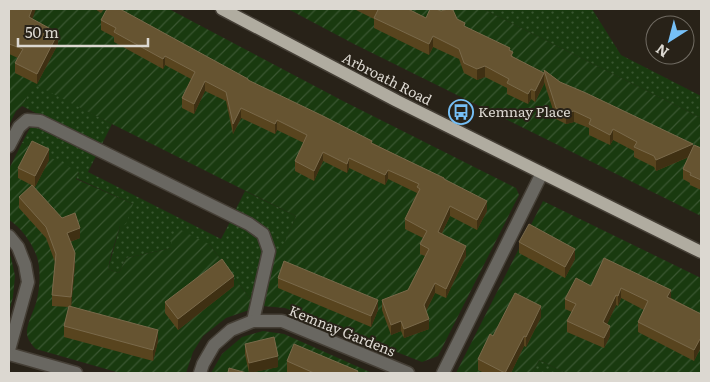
<svg xmlns="http://www.w3.org/2000/svg" width="710" height="382" viewBox="0 0 710 382" font-family="Literata,serif">
<style>
.grass{fill:url(#grass-dots)}
.garden{fill:url(#garden-furrows)}
.lines{fill:none;stroke-linecap:round;stroke-linejoin:round}
.minor-casing{stroke:#453f36;stroke-width:15}
.major-casing{stroke:#453f36;stroke-width:15}
.minor{stroke:#696761;stroke-width:12}
.major{stroke:#b0aca0;stroke-width:12}
.wall{fill:#58441e}
.shaded-wall{fill:#3f3013}
.building{fill:#665431;stroke:#79694a}
.labels{text-anchor:middle;stroke-width:4;stroke-linejoin:round;paint-order:stroke}
.street-label{font-size:14px;fill:#dcd8d1;stroke:#282218}
.poi-label{font-size:14px;fill:#dcd8d1;stroke:#282218;text-anchor:start}
</style>
<defs>
<pattern id="grass-dots" width="8" height="8" patternUnits="userSpaceOnUse" patternTransform="scale(1.25)"><rect width="8" height="8" fill="#193a0f"/><path d="M2 2h.1M6 6h.1" fill="none" stroke="#3a5631" stroke-width="1.8" stroke-linecap="round"/></pattern>
<pattern id="garden-furrows" width="10" height="10" patternUnits="userSpaceOnUse" patternTransform="scale(1.25)"><rect width="10" height="10" fill="#193a0f"/><path d="M-1 1l2-2M0 10L10 0M9 11l2-2" fill="none" stroke="#3a5631"/></pattern>
</defs>
<rect width="100%" height="100%" fill="#282218"/>
<g class="grass">
<path d="M 483,9 L 592,9 L 621,55 L 701,96 L 701,118 Z"/>
<path d="M 34,83 L 112,124 L 101,146 L 22,106 Z"/>
<path d="M 41,127 L 96,156 L 88,172 L 221,239 L 230,222 L 255,234 L 262,250 L 251,300 L 209,244 L 172,243 L 172,248 L 126,258 L 119,273 L 108,269 L 120,226 L 133,204 L 76,178 L 79,173 L 22,143 L 30,128 Z"/>
<path d="M 245,191 L 296,216 L 280,254 L 275,252 L 235,211 Z"/>
<path d="M 539,360 L 566,373 L 532,373 Z"/>
</g>
<g class="garden">
<path d="M 9,9 L 169,9 L 343,101 L 516,188 L 519,195 L 438,356 L 422,362 L 285,308 L 262,306 L 275,252 L 280,253 L 296,216 L 112,124 L 34,84 L 22,106 L 16,111 L 9,125 Z"/>
<path d="M 288,9 L 483,9 L 701,118 L 701,216 L 354,44 Z"/>
<path d="M 22,143 L 79,172 L 76,179 L 133,204 L 126,224 L 120,226 L 111,255 L 108,269 L 119,273 L 126,258 L 172,248 L 172,243 L 169,240 L 179,229 L 209,244 L 251,300 L 249,310 L 226,318 L 203,336 L 193,352 L 186,373 L 120,373 L 36,349 C 32,345 27,339 27,333 C 26,326 34,310 36,303 C 40,290 41,269 37,257 C 33,244 20,226 9,220 L 9,169 Z"/>
<path d="M 543,201 L 701,278 L 701,373 L 566,373 L 539,360 L 532,373 L 456,373 Z"/>
<path d="M 9,255 L 11,257 L 15,276 L 13,297 L 9,312 Z"/>
<path d="M 263,331 L 284,334 L 372,373 L 211,373 L 222,354 L 242,337 Z"/>
</g>
<g class="lines">
<defs>
<g id="minor">
<path d="M 9,146 L 19,127 L 27,120 L 40,121 L 249,224 L 263,234 L 269,251 L 253,321"/>
<path d="M 9,236 L 18,247 L 25,265 L 28,282 L 9,350"/>
<path d="M 9,354 L 76,373"/>
<path d="M 200,373 L 203,364 L 214,345 L 231,330 L 253,321 L 282,321 L 408,373"/>
<path d="M 443,373 L 542,173"/>
</g>
<path id="major" d="M 222,9 L 397,101 L 701,252"/>
</defs>
<use href="#minor" class="minor-casing"/>
<use href="#major" class="major-casing"/>
<use href="#minor" class="minor"/>
<use href="#major" class="major"/>
</g>
<g class="wall">
<path d="M 95,9 L 104,9 L 101,13 Z"/>
<path d="M 354,9 L 408,9 L 426,18 L 457,19 L 465,27 L 510,50 L 513,57 L 544,73 L 544,70 L 560,82 L 693,147 L 701,148 L 701,190 L 690,185 L 690,183 L 683,179 L 683,169 L 689,157 L 656,171 L 654,167 L 634,157 L 634,151 L 613,140 L 610,145 L 589,135 L 589,128 L 574,122 L 566,124 L 556,119 L 544,82 L 544,84 L 535,102 L 531,99 L 528,104 L 507,94 L 507,88 L 485,77 L 477,80 L 464,73 L 459,59 L 433,47 L 429,55 L 374,28 L 374,19 Z"/>
<path d="M 9,13 L 32,19 L 58,44 L 37,84 L 15,73 L 15,63 L 18,58 L 9,54 Z"/>
<path d="M 101,20 L 248,80 L 444,179 L 487,211 L 477,230 L 450,216 L 442,233 L 466,256 L 446,298 L 435,293 L 426,311 L 429,329 L 404,338 L 401,331 L 391,335 L 382,310 L 382,300 L 408,290 L 425,256 L 420,254 L 420,244 L 423,238 L 405,229 L 405,219 L 417,193 L 388,179 L 385,185 L 349,168 L 347,173 L 323,161 L 314,181 L 295,171 L 295,161 L 304,143 L 277,130 L 275,134 L 241,118 L 233,134 L 226,101 L 205,91 L 194,114 L 182,108 L 182,98 L 191,79 L 165,65 L 163,69 L 114,42 L 114,37 L 101,30 Z"/>
<path d="M 49,160 L 35,187 L 18,178 L 18,168 Z"/>
<path d="M 19,197 L 80,238 L 70,242 L 75,264 L 71,307 L 158,341 L 153,361 L 64,337 L 64,326 L 69,307 L 52,306 L 52,295 L 55,262 L 46,238 L 19,208 Z"/>
<path d="M 519,242 L 575,259 L 565,278 L 519,253 Z"/>
<path d="M 604,258 L 671,298 L 701,314 L 701,349 L 700,349 L 694,361 L 638,332 L 638,322 L 644,310 L 621,298 L 618,306 L 616,305 L 607,324 L 610,336 L 604,348 L 567,332 L 567,321 L 572,312 L 565,309 L 565,299 L 591,286 Z"/>
<path d="M 278,278 L 378,310 L 371,327 L 278,288 Z"/>
<path d="M 234,286 L 178,330 L 165,313 L 165,302 Z"/>
<path d="M 541,317 L 526,347 L 524,346 L 511,373 L 484,373 L 478,370 L 478,359 L 493,336 Z"/>
<path d="M 245,344 L 278,367 L 249,373 L 245,354 Z"/>
<path d="M 287,361 L 358,373 L 290,373 L 287,372 Z"/>
</g>
<g class="shaded-wall">
<path d="M 32,9 L 36,9 L 29,28 L 29,17 Z"/>
<path d="M 58,33 L 58,44 L 37,84 L 37,74 Z"/>
<path d="M 433,36 L 433,47 L 429,55 L 429,44 Z"/>
<path d="M 165,56 L 165,65 L 163,69 L 163,59 Z"/>
<path d="M 485,66 L 485,77 L 477,80 L 477,69 Z"/>
<path d="M 544,73 L 544,84 L 535,102 L 535,91 Z"/>
<path d="M 205,81 L 205,91 L 194,114 L 194,104 Z"/>
<path d="M 531,89 L 531,99 L 528,104 L 528,94 Z"/>
<path d="M 241,108 L 241,118 L 233,134 L 233,124 Z"/>
<path d="M 574,111 L 574,122 L 566,124 L 566,113 Z"/>
<path d="M 277,120 L 277,130 L 275,134 L 275,124 Z"/>
<path d="M 613,129 L 613,140 L 610,145 L 610,135 Z"/>
<path d="M 693,144 L 693,155 L 656,171 L 656,160 Z"/>
<path d="M 49,149 L 49,160 L 35,187 L 35,176 Z"/>
<path d="M 323,152 L 323,161 L 314,181 L 314,171 Z"/>
<path d="M 349,158 L 349,168 L 347,173 L 347,164 Z"/>
<path d="M 388,170 L 388,179 L 385,185 L 385,175 Z"/>
<path d="M 487,201 L 487,211 L 477,230 L 477,220 Z"/>
<path d="M 450,206 L 450,216 L 438,241 L 438,232 Z"/>
<path d="M 80,228 L 80,238 L 67,243 L 67,233 Z"/>
<path d="M 466,246 L 466,256 L 446,298 L 446,289 Z"/>
<path d="M 575,249 L 575,259 L 565,278 L 565,267 Z"/>
<path d="M 75,253 L 75,264 L 71,307 L 71,297 Z"/>
<path d="M 234,276 L 234,286 L 178,330 L 178,319 Z"/>
<path d="M 435,283 L 435,293 L 424,315 L 424,305 Z"/>
<path d="M 621,288 L 621,298 L 618,306 L 618,296 Z"/>
<path d="M 671,290 L 671,300 L 667,297 Z"/>
<path d="M 616,295 L 616,305 L 603,333 L 603,322 Z"/>
<path d="M 378,300 L 378,310 L 371,327 L 371,316 Z"/>
<path d="M 541,306 L 541,317 L 526,347 L 526,337 Z"/>
<path d="M 429,319 L 429,329 L 404,338 L 404,329 Z"/>
<path d="M 401,321 L 401,331 L 391,335 L 391,325 Z"/>
<path d="M 610,326 L 610,336 L 604,348 L 604,338 Z"/>
<path d="M 158,330 L 158,341 L 153,361 L 153,350 Z"/>
<path d="M 524,336 L 524,346 L 511,373 L 505,373 Z"/>
<path d="M 700,339 L 700,349 L 694,361 L 694,350 Z"/>
<path d="M 278,356 L 278,367 L 249,373 L 249,363 Z"/>
</g>
<g class="building">
<path d="M 10,9 L 32,9 L 29,17 L 58,33 L 37,74 L 15,63 L 23,49 L 9,44 L 9,13 Z"/>
<path d="M 107,9 L 120,9 L 248,79 L 248,80 L 323,116 L 372,141 L 371,143 L 444,178 L 444,179 L 487,201 L 477,220 L 450,206 L 438,232 L 466,246 L 446,289 L 435,283 L 424,305 L 429,319 L 404,329 L 401,321 L 391,325 L 382,300 L 408,290 L 429,249 L 420,244 L 427,231 L 405,219 L 420,189 L 417,187 L 419,184 L 388,170 L 385,175 L 349,158 L 347,164 L 323,152 L 314,171 L 295,161 L 307,135 L 277,120 L 275,124 L 241,108 L 233,124 L 226,92 L 205,81 L 194,104 L 182,98 L 195,72 L 165,56 L 163,59 L 114,32 L 116,28 L 101,20 Z"/>
<path d="M 375,9 L 408,9 L 426,18 L 430,9 L 436,9 L 441,11 L 448,9 L 453,10 L 457,19 L 465,23 L 464,26 L 510,48 L 509,50 L 513,52 L 511,56 L 544,73 L 535,91 L 531,89 L 528,94 L 507,83 L 509,79 L 485,66 L 477,69 L 464,63 L 459,49 L 433,36 L 429,44 L 374,18 L 378,10 Z"/>
<path d="M 544,70 L 560,82 L 586,93 L 693,144 L 656,160 L 654,156 L 634,147 L 637,142 L 613,129 L 610,135 L 589,124 L 591,119 L 574,111 L 566,113 L 556,108 Z"/>
<path d="M 32,141 L 49,149 L 35,176 L 18,168 Z"/>
<path d="M 694,145 L 701,148 L 701,180 L 690,175 L 691,173 L 683,169 Z"/>
<path d="M 32,185 L 62,218 L 75,213 L 80,228 L 67,233 L 75,253 L 71,297 L 52,295 L 56,254 L 46,227 L 19,197 Z"/>
<path d="M 529,224 L 575,249 L 565,267 L 519,242 Z"/>
<path d="M 604,258 L 671,290 L 667,297 L 701,314 L 701,339 L 700,339 L 694,350 L 638,322 L 648,301 L 621,288 L 618,296 L 616,295 L 603,322 L 610,326 L 604,338 L 567,321 L 576,304 L 565,299 L 576,278 L 591,286 Z"/>
<path d="M 222,259 L 234,276 L 178,319 L 165,302 Z"/>
<path d="M 284,261 L 378,300 L 371,316 L 278,278 Z"/>
<path d="M 515,293 L 541,306 L 526,337 L 524,336 L 505,373 L 478,359 L 490,334 L 493,336 Z"/>
<path d="M 69,306 L 158,330 L 153,350 L 64,326 Z"/>
<path d="M 274,337 L 278,356 L 249,363 L 245,344 Z"/>
<path d="M 294,344 L 358,371 L 357,373 L 314,373 L 287,361 Z"/>
<path d="M 229,368 L 247,373 L 228,373 Z"/>
</g>
<defs>
<symbol id="bus-ring" viewBox="-11 -11 22 22"><circle r="9.5" fill="#282218" stroke="#76c0f7" stroke-width="1.5"/><path d="M-5-6H5V4H4V6H2V4H-2V6H-4V4H-5ZM-3.5-4V0h7V-4ZM-3.5 1.2v1.5H-2V1.2ZM2 1.2v1.5H3.5V1.2Z" fill="#76c0f7"/></symbol>
</defs>
<g fill-rule="evenodd">
<use href="#bus-ring" x="447" y="98" width="28" height="28"/>
</g>
<g class="labels">
<g class="street-label">
<text transform="translate(387 79) rotate(27)" y="5">Arbroath Road</text>
<text transform="translate(342 331) rotate(22)" y="5">Kemnay Gardens</text>
</g>
<g class="poi-label">
<text x="478" y="117">Kemnay Place</text>
</g>
</g>
<rect width="710" height="382" fill="none" stroke="#dcd8d1" stroke-width="20"/>
<g transform="translate(670 40) rotate(216)"><circle r="24" fill="#282218" stroke="#706b62"/>
<path d="M0-4L9 19L0 12L-9 19Z" fill="#76c0f7"/>
<text y="-8" font-size="14" font-weight="bold" text-anchor="middle" fill="#dcd8d1">N</text>
</g>
<path d="M18 38v8h130v-8" fill="none" stroke="#dcd8d1" stroke-width="2.5"/>
<text x="25" y="38" font-size="15" fill="#dcd8d1" stroke="#282218" stroke-width="4" paint-order="stroke">50 m</text>
</svg>
